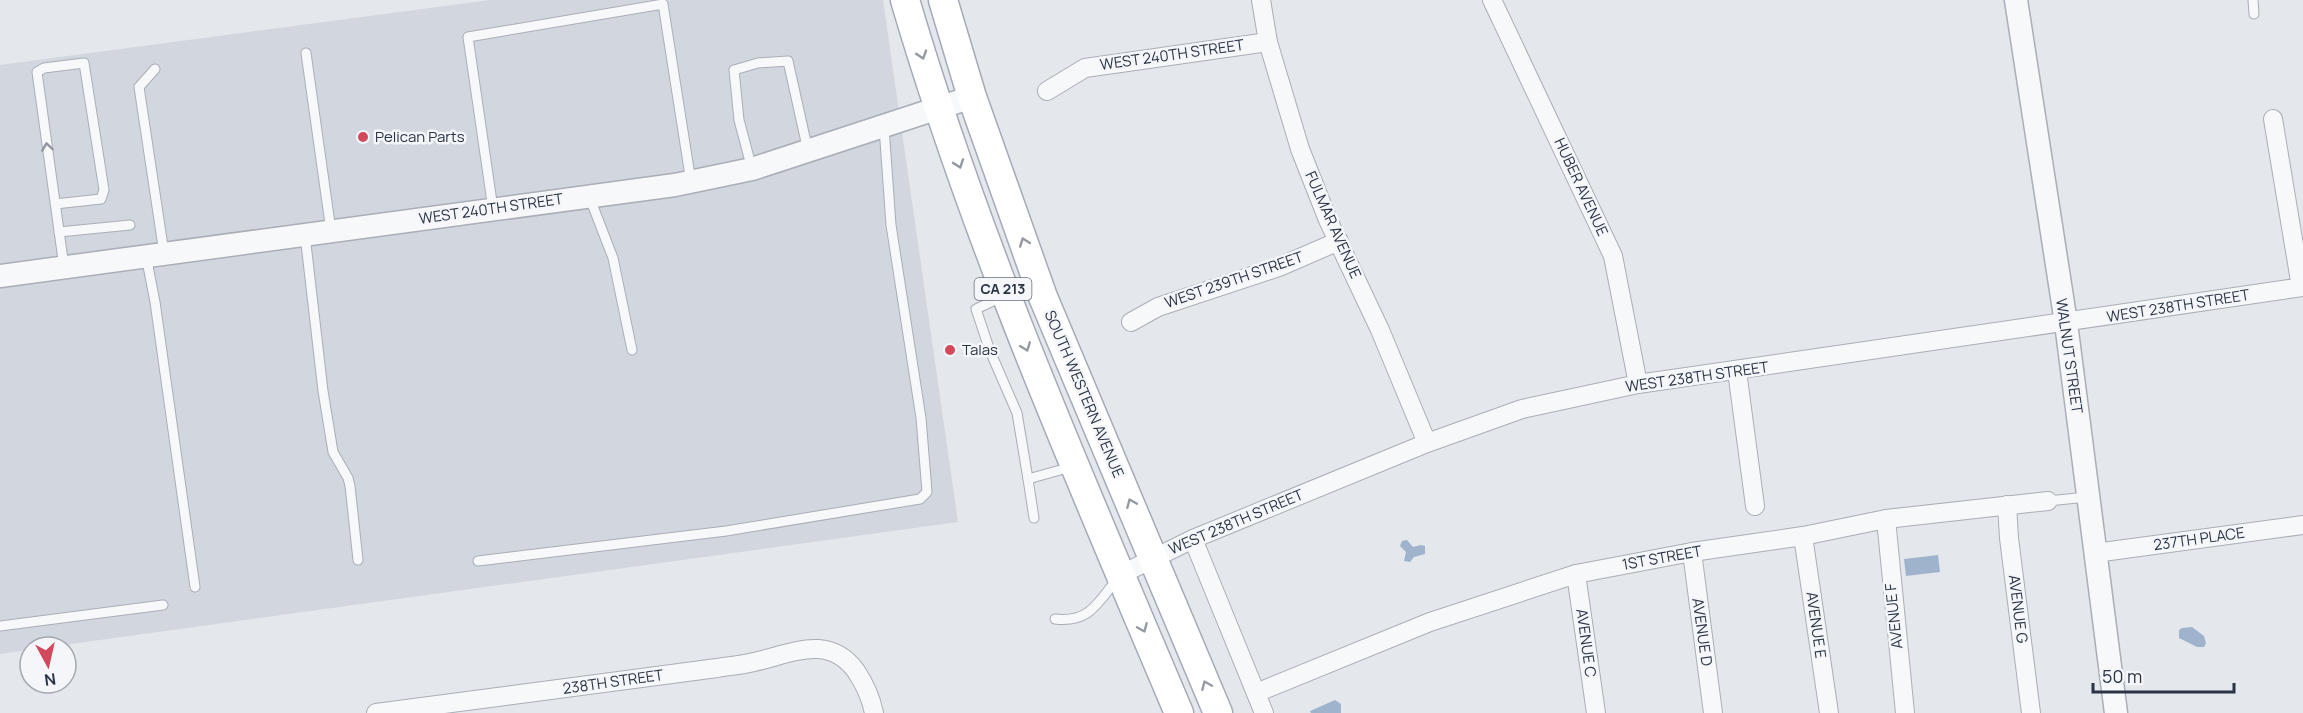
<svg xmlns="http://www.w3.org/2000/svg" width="2303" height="713" viewBox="0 0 2303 713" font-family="Manrope,sans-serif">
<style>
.built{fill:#d2d6de}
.water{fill:#9fb4cc}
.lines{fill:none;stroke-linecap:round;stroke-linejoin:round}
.service-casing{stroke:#a9aeb7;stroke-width:11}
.minor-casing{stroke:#a9aeb7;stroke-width:20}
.tertiary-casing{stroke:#a9aeb7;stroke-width:25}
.primary-casing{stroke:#a3abb8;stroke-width:31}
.service{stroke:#f7f8fa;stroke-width:9}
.minor{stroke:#f7f8fa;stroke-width:18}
.tertiary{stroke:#f7f8fa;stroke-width:22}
.primary{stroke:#fff;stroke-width:28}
.oneway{stroke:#959aa2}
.oneway2{stroke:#9196a0}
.poi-dot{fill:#d1495b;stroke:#f4f6f9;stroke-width:2}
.labels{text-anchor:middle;stroke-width:5;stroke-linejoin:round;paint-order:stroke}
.shield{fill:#f4f6f9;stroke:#676e7b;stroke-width:1.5}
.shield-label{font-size:14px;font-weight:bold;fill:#2b3445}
.street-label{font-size:15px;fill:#2b3445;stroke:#f4f6f9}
.poi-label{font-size:15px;fill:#2b3445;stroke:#f4f6f9;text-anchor:start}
</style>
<rect width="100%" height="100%" fill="#e4e7ec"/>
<path class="built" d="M 490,0 L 883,0 L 958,522 L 49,647 L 30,647 L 30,650 L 0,654 L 0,65 Z"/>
<g class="water">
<path d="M 1407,540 L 1413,547 L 1421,545 L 1425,546 L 1425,554 L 1414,557 L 1410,562 L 1404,561 L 1406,552 L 1400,546 L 1402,541 Z"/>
<path d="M 1938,555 L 1940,572 L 1906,576 L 1904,559 Z"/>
<path d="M 2192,627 L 2204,636 L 2206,643 L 2204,647 L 2197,647 L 2179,638 L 2179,630 L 2182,628 Z"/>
<path d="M 1335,700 L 1341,704 L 1341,713 L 1311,713 L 1310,711 Z"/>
</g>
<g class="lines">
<defs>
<g id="service">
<path d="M 2253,0 L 2254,14"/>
<path d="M 306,53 L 331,231"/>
<path d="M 155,69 L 139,87 L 164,253"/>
<path d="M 752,169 L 739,120 L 734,70 L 758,63 L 788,61 L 808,151"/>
<path d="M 589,196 L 613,258 L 632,350"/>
<path d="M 55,204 L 101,199 L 104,190 L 84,63 L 44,68 L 37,72 L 64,267"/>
<path d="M 493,209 L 468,37 L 663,4 L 691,182"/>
<path d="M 59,232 L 130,225"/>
<path d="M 305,235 L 323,391 L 333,452 L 348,478 L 350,486 L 358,560"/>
<path d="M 146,256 L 155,302 L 195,587"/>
<path d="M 1004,296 L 976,309 L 990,351 L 1017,413 L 1028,479 L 1071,467"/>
<path d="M 1028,479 L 1034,518"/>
<path d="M 2048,501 L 2087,497"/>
<path d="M 478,561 L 726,531 L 920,499 L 927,492 L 921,418 L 891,225 L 884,127"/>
<path d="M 1055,619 C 1089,623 1098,603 1117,579"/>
<path d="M 0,626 L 163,605"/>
</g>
<g id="minor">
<path d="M 1261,0 L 1268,42 L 1300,149 L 1328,220 L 1380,330 L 1427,443"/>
<path d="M 1492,0 L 1613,256 L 1638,384"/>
<path d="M 1047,91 L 1085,68 L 1268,42"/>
<path d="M 2273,119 L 2301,287"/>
<path d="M 1131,322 L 1158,307 L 1279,267 L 1339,241"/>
<path d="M 1737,371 L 1755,506"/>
<path d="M 2007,505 L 2009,538 L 2031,713"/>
<path d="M 1886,519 L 1905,713"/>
<path d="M 1803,536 L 1829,713"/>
<path d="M 1193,539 L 1264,713"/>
<path d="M 1692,552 L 1713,713"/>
<path d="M 2095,553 L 2303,525"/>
<path d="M 1576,574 L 1596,713"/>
<path d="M 1120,575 L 1193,539 L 1427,443 L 1522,409 L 1638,384 L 2303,287"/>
<path d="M 1256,693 L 1430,622 L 1576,574 L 1692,552 L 1803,536 L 1886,519 L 2048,501"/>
<path d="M 376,713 L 717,668 C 729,666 742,665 754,662 C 791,654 828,633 856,671 C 864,683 871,698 874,713"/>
</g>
<g id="tertiary">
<path d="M 2016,0 L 2066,323 L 2116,713"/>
<path d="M 0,276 L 675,185 L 752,169 L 972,97"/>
</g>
<g id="primary">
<path d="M 905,0 C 977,245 1080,479 1179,713"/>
<path d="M 943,0 L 972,97 L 1043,297 L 1218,713"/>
</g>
</defs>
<use href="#service" class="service-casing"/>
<use href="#minor" class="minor-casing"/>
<use href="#tertiary" class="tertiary-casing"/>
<use href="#primary" class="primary-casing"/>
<use href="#service" class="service"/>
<use href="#minor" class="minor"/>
<use href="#tertiary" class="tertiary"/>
<use href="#primary" class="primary"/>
</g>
<defs><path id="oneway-chevron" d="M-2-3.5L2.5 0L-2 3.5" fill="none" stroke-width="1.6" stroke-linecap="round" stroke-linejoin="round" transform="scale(1.5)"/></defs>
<g class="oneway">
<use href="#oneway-chevron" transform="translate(922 55) rotate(72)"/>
<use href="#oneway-chevron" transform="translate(959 164) rotate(71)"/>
<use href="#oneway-chevron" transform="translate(1024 242) rotate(-110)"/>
<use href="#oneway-chevron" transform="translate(1026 347) rotate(69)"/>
<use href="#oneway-chevron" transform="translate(1131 503) rotate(-113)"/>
<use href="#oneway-chevron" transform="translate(1143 628) rotate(67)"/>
<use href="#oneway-chevron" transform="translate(1206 685) rotate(-113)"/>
</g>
<use class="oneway2" href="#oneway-chevron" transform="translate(47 147) rotate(-98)"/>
<g class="poi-dot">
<circle cx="363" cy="137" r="6"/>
<circle cx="950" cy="350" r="6"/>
</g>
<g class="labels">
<rect class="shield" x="974.5" y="278" width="57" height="22" rx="4.5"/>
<g class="shield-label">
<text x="1003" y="294">CA 213</text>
</g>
<g class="street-label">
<text transform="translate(1172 55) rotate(-8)" y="5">WEST 240TH STREET</text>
<text transform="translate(1581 187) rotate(65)" y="5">HUBER AVENUE</text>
<text transform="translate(491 209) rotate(-8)" y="5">WEST 240TH STREET</text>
<text transform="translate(1333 225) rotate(66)" y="5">FULMAR AVENUE</text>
<text transform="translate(1234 280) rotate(-19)" y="5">WEST 239TH STREET</text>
<text transform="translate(2178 306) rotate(-9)" y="5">WEST 238TH STREET</text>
<text transform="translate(2069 356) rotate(82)" y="5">WALNUT STREET</text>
<text transform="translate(1697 377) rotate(-8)" y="5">WEST 238TH STREET</text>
<text transform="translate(1084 394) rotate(67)" y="5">SOUTH WESTERN AVENUE</text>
<text transform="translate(1236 522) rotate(-23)" y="5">WEST 238TH STREET</text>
<text transform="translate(2199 539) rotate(-8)" y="5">237TH PLACE</text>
<text transform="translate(1662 558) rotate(-10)" y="5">1ST STREET</text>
<text transform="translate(2018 609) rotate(83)" y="5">AVENUE G</text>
<text transform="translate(1894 616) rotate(-96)" y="5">AVENUE F</text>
<text transform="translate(1816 625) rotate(82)" y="5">AVENUE E</text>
<text transform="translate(1702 632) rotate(82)" y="5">AVENUE D</text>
<text transform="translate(1586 643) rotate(82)" y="5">AVENUE C</text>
<text transform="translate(613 682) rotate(-8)" y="5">238TH STREET</text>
</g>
<g class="poi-label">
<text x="375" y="142">Pelican Parts</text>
<text x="962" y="355">Talas</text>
</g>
</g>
<g transform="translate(48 665) rotate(172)"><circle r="28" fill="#f4f6f9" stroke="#a4a8b1" stroke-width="1.5"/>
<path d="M0-4.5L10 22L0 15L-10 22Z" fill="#d1495b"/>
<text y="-9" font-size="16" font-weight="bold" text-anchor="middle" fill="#2b3445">N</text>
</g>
<path d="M2093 683v9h141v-9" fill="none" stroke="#2b3445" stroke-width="3"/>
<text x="2102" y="683" font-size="18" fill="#2b3445" stroke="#f4f6f9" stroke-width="4.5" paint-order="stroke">50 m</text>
</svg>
